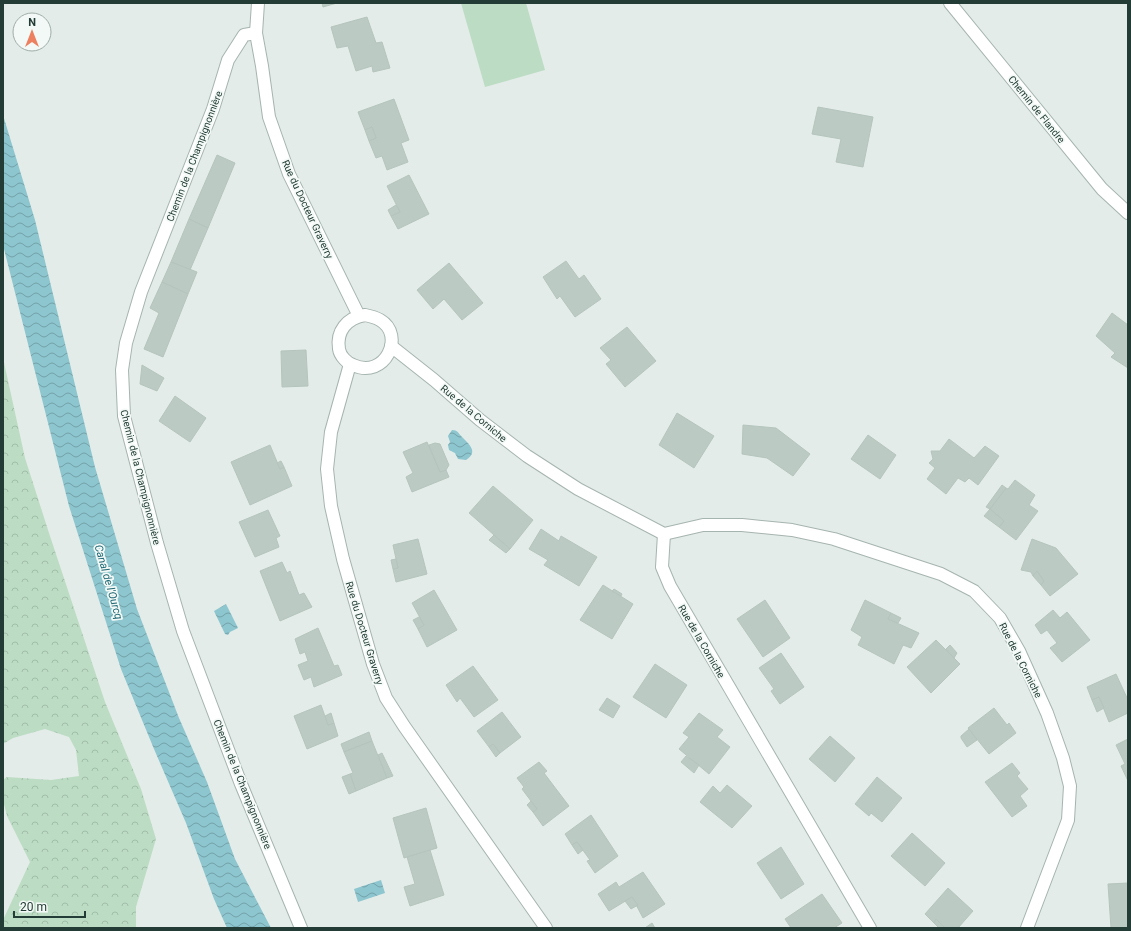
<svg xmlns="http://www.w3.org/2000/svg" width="1131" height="931" viewBox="0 0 1131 931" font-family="Roboto,sans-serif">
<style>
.forest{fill:url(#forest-crowns)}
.park{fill:#bcdcc4}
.water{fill:url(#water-waves)}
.building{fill:#bbcac3;stroke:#b5c5be}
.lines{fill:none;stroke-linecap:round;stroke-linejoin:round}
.minor-casing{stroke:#a6b4af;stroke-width:14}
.minor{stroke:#fff;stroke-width:12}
.labels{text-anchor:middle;stroke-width:3.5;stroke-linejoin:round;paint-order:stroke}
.street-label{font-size:10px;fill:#233c35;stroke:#f3f9f6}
.water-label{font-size:11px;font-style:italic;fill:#206976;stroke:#f3f9f6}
</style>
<defs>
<pattern id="forest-crowns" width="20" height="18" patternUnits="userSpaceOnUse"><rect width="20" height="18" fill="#bcdcc4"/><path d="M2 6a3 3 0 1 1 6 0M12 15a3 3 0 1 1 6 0" fill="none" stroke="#a1bea9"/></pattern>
<pattern id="water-waves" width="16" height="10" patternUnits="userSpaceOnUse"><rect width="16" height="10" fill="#8dc6cf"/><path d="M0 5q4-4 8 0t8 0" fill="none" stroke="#73a2a9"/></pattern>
</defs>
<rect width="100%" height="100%" fill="#e3ece8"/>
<path class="forest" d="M 3,358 L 25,458 L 48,530 L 105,702 L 141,789 L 156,839 L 136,907 L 136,928 L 3,928 L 3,920 L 30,862 L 7,816 L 3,800 L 3,780 L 7,777 L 51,780 L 79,776 L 76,750 L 69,737 L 45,729 L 13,738 L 3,744 Z"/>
<path class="park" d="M 461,3 L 526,3 L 545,70 L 485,87 Z"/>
<g class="water">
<path d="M 3,115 L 35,220 L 95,467 L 137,609 L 179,718 L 207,782 L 235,859 L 271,928 L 227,928 L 214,899 L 186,823 L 154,749 L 121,669 L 69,506 L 3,245 Z"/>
<path d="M 452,430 C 458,430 458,433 462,437 C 469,444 479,452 466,460 L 458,459 L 455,453 L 449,450 L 448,445 L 450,442 L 448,436 Z"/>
<path d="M 226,604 L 238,628 L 230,632 L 228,635 L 225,634 L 214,611 Z"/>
<path d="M 381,880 L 385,893 L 358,902 L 354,889 Z"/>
</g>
<g class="building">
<path d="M 322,3 L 337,3 L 323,7 Z"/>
<path d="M 367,17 L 376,43 L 382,42 L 390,68 L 373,72 L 372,66 L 356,71 L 348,46 L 337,48 L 331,27 Z"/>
<path d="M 394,99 L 409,140 L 401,143 L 408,162 L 387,170 L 382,156 L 376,158 L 369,141 L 376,138 L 372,127 L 365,130 L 358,112 Z"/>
<path d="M 818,107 L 873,117 L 863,167 L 836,162 L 841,139 L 812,134 Z"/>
<path d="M 372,127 L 376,138 L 369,141 L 365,130 Z"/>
<path d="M 217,155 L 235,163 L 208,228 L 189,219 Z"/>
<path d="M 409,175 L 429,214 L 398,229 L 391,216 L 400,212 L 387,186 Z"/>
<path d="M 396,205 L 400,212 L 391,216 L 388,210 Z"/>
<path d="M 189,219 L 208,228 L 190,270 L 171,262 Z"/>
<path d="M 566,261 L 579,279 L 584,275 L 601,299 L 575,317 L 560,296 L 557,299 L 543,277 Z"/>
<path d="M 171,262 L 197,272 L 188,294 L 162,282 Z"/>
<path d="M 449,263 L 483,303 L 462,320 L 444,299 L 433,309 L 417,290 Z"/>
<path d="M 162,282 L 188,294 L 163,357 L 144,349 L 159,313 L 150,308 Z"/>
<path d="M 1112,313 L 1128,325 L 1128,368 L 1111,357 L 1115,353 L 1096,336 Z"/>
<path d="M 627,327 L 656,361 L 625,387 L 606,364 L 611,360 L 600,348 Z"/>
<path d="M 306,350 L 308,386 L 282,387 L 281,351 Z"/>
<path d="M 142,365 L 164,378 L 157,391 L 140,384 Z"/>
<path d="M 175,396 L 206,418 L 190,442 L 159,421 Z"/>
<path d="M 677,413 L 714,436 L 694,468 L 659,445 Z"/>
<path d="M 743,425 L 776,428 L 810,454 L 793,476 L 767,458 L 742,454 Z"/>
<path d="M 868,435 L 896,455 L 880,479 L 851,459 Z"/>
<path d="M 949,439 L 974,458 L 985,446 L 999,456 L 978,485 L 969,478 L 965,482 L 958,478 L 946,494 L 927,479 L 935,468 L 929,463 L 933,459 L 931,451 L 940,451 Z"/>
<path d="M 427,442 L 440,472 L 446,470 L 449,477 L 412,492 L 406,477 L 413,473 L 403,452 Z"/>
<path d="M 435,443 L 440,444 L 449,465 L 446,470 L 440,472 L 429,445 Z"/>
<path d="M 270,445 L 280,469 L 284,467 L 292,486 L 250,505 L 231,462 Z"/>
<path d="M 281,461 L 284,467 L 280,469 L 277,463 Z"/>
<path d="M 1015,480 L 1035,495 L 1029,505 L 1038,511 L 1016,540 L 999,527 L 1004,521 L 990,509 L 1006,488 L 1008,489 Z"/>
<path d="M 1002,485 L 1006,488 L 990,509 L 986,507 Z"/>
<path d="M 493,486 L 533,520 L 510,549 L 469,513 Z"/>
<path d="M 990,509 L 1004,521 L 999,527 L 984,516 Z"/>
<path d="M 268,510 L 280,536 L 276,538 L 279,547 L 255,557 L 239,522 Z"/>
<path d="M 541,529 L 559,541 L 561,536 L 597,557 L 579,586 L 544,565 L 548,560 L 529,549 Z"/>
<path d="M 494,535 L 510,549 L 506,553 L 489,540 Z"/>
<path d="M 418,539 L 427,574 L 396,582 L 393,569 L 398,568 L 393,545 Z"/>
<path d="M 1032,539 L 1056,548 L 1078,574 L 1050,596 L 1041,585 L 1044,581 L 1037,571 L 1033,576 L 1031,572 L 1021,570 Z"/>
<path d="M 396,559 L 398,568 L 393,569 L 391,560 Z"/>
<path d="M 282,562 L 287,573 L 290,571 L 299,595 L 304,593 L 312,607 L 280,621 L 260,571 Z"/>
<path d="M 1037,571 L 1044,581 L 1041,585 L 1033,576 Z"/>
<path d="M 603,585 L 633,604 L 612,639 L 580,620 Z"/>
<path d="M 614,589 L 622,594 L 621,596 L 612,591 Z"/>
<path d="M 434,590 L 457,630 L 427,647 L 418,629 L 424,625 L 412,603 Z"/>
<path d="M 765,600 L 790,638 L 763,657 L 737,619 Z"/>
<path d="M 865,600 L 891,613 L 888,619 L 919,633 L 911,648 L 903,645 L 894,664 L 858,645 L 862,637 L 851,630 Z"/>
<path d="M 1053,610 L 1060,618 L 1067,612 L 1090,640 L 1062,662 L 1050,648 L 1057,643 L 1047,630 L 1041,634 L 1035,625 Z"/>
<path d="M 891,613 L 901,618 L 898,623 L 888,619 Z"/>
<path d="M 419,617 L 424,625 L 418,629 L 413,620 Z"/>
<path d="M 318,628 L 334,666 L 338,665 L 342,675 L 314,687 L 311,677 L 304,680 L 298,665 L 308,661 L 305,652 L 300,654 L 295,639 Z"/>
<path d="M 936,640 L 960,664 L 931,693 L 907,667 Z"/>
<path d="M 950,645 L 957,653 L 954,658 L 946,649 Z"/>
<path d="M 781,653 L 804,687 L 780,704 L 771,691 L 774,689 L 759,668 Z"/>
<path d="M 655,664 L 687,685 L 666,718 L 633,697 Z"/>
<path d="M 473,666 L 498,700 L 474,717 L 460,698 L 457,702 L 446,685 Z"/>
<path d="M 1116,674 L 1128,700 L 1128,713 L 1109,722 L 1099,697 L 1092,700 L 1087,687 Z"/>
<path d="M 1099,697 L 1104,708 L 1097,712 L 1092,700 Z"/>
<path d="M 607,698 L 620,706 L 613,718 L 599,710 Z"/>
<path d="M 321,705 L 328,725 L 334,723 L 338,736 L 307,749 L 294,716 Z"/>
<path d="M 994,708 L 1007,725 L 1009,723 L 1016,733 L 989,754 L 968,728 Z"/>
<path d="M 502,712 L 521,737 L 500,753 L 493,744 L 489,747 L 477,731 Z"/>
<path d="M 331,713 L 334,723 L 328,725 L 325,716 Z"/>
<path d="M 699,713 L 723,730 L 717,737 L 730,747 L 709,774 L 679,749 L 689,737 L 683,733 Z"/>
<path d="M 969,729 L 977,740 L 967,747 L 961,738 L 961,736 Z"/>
<path d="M 369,732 L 372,741 L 344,752 L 341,744 Z"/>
<path d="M 830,736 L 855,758 L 835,782 L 809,759 Z"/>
<path d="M 1128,739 L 1128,781 L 1121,766 L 1125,764 L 1116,745 Z"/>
<path d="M 372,741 L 387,778 L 356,791 L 350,774 L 353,773 L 344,752 Z"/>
<path d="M 493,744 L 500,753 L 496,757 L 489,747 Z"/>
<path d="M 382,753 L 393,776 L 387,778 L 378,755 Z"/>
<path d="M 686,756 L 699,765 L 694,773 L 681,762 Z"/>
<path d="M 539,762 L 547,771 L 544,773 L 569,806 L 543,826 L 533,812 L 537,809 L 522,789 L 524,787 L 517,778 Z"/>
<path d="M 1012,763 L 1020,773 L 1017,776 L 1028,789 L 1020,796 L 1027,806 L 1012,817 L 985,782 Z"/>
<path d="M 350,774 L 356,791 L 349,794 L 342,777 Z"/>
<path d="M 877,777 L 902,798 L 882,822 L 871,813 L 869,816 L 855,804 Z"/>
<path d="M 727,785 L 752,806 L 732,828 L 700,802 L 713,786 L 720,793 Z"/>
<path d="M 531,801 L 537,809 L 533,812 L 527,805 Z"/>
<path d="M 426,808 L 437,848 L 404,858 L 393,818 Z"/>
<path d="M 591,815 L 618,856 L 595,873 L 587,861 L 590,860 L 577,842 L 572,845 L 565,834 Z"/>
<path d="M 912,833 L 945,863 L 925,886 L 891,856 Z"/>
<path d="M 577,842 L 583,850 L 578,854 L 572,845 Z"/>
<path d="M 781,847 L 804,884 L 781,899 L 757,863 Z"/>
<path d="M 430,850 L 444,895 L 410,906 L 404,887 L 415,884 L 407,857 Z"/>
<path d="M 643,872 L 665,904 L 643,918 L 632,897 L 609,911 L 598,894 L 616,882 L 619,887 Z"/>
<path d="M 1128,883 L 1128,928 L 1111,928 L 1108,884 Z"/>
<path d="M 948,888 L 973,911 L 958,928 L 945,928 L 936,919 L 934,923 L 925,914 Z"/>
<path d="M 822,894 L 842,923 L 834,928 L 791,928 L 785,919 Z"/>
<path d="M 632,897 L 638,905 L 631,909 L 625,901 Z"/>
<path d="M 936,919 L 945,928 L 939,928 L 934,923 Z"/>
<path d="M 652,923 L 655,928 L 645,928 Z"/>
</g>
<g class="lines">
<defs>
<g id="minor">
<path d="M 258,3 L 256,33 L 262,66 L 269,117 L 289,174 L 359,316"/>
<path d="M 950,3 L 1102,189 L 1128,213"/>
<path d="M 256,33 L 244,35 L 228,60 L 213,109 L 141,292 L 126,343 L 122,370 L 124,416 L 157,543 L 183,631 L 241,784 L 301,928"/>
<path d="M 365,315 C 370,316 375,317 380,320 C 406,335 385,380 353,365 C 347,363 340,356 339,349 C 336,331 347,318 365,315 Z"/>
<path d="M 391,346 L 434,380 L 480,420 L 527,456 L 578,489 L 664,534 L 703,525 L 742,525 L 792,530 L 834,539 L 941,574 L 974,591 L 1000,618 L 1019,651 L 1047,713 L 1063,758 L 1070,786 L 1068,820 L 1027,928"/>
<path d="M 350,364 L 331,432 L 327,469 L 331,506 L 343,559 L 373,664 L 386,698 L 404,726 L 546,928"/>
<path d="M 664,534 L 662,567 L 670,586 L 870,928"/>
</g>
</defs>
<use href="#minor" class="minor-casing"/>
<use href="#minor" class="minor"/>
</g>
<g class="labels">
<g class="street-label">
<text transform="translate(1037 109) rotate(51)" y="4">Chemin de Flandre</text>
<text transform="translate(194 156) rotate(-69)" y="4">Chemin de la Champignonnière</text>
<text transform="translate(308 209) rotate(65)" y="4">Rue du Docteur Graverry</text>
<text transform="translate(474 413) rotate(40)" y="4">Rue de la Corniche</text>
<text transform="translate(141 477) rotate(76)" y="4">Chemin de la Champignonnière</text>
<text transform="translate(365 633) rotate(73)" y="4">Rue du Docteur Graverry</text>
<text transform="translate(702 641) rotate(60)" y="4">Rue de la Corniche</text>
<text transform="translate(1021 660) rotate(63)" y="4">Rue de la Corniche</text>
<text transform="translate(243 784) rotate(68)" y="4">Chemin de la Champignonnière</text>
</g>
<g class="water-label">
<text transform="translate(109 582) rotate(74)" y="4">Canal de l'Ourcq</text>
</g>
</g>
<rect width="1131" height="931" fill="none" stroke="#233c35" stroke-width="8"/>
<g transform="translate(32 32)"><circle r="19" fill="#f3f9f6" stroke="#a0ada9"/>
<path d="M0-3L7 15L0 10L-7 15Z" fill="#ec8061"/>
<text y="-6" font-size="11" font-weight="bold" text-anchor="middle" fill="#233c35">N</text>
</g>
<path d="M14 911v6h71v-6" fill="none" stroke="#233c35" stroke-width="2"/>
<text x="20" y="911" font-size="12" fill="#233c35" stroke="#f3f9f6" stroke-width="3" paint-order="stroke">20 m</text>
</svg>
